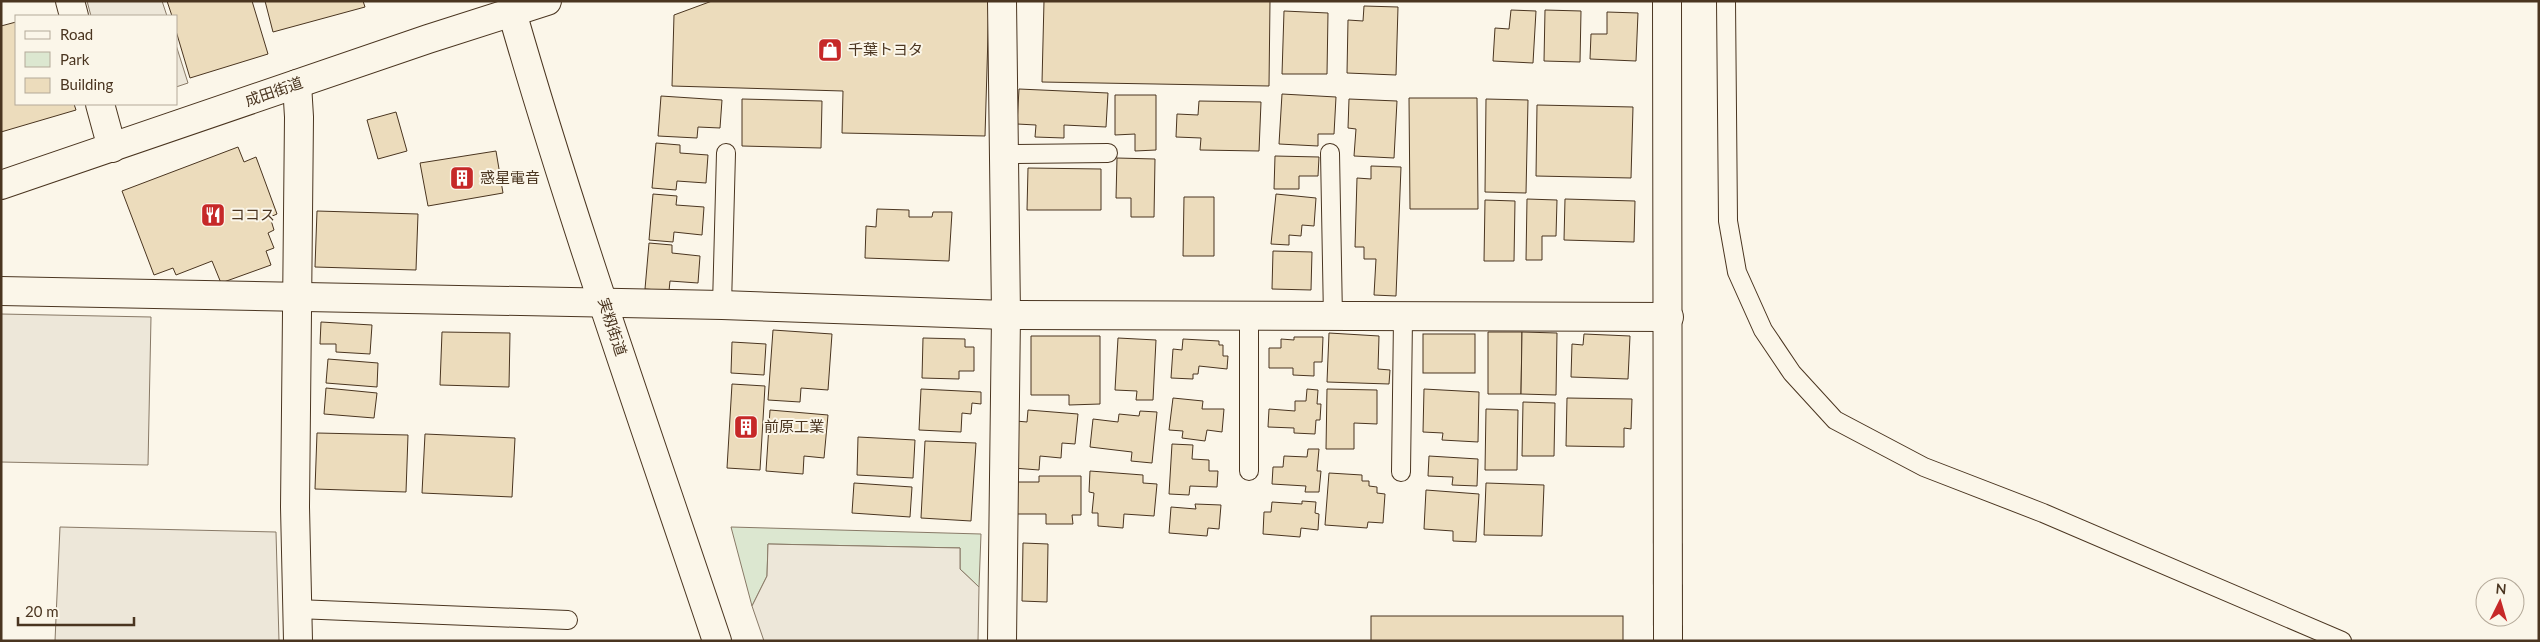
<svg xmlns="http://www.w3.org/2000/svg" width="2540" height="642" viewBox="0 0 2540 642" font-family="Lato,'Noto Sans JP',sans-serif">
<style>
.green{fill:#dce7d0;stroke:#887966}
.parking{fill:#ede7d9;stroke:#887966}
.building{fill:#ecdcbc;stroke:#4a3520}
.lines{fill:none;stroke-linecap:round;stroke-linejoin:round}
.service-casing{stroke:#4a3520;stroke-width:20}
.minor-casing{stroke:#4a3520;stroke-width:30}
.primary-casing{stroke:#4a3520;stroke-width:30}
.trunk-casing{stroke:#4a3520;stroke-width:30}
.service{stroke:#fbf6e9;stroke-width:18}
.minor{stroke:#fbf6e9;stroke-width:28}
.primary{stroke:#fbf6e9;stroke-width:28}
.trunk{stroke:#fbf6e9;stroke-width:28}
.labels{text-anchor:middle;stroke-width:4;stroke-linejoin:round;paint-order:stroke}
.poi-label{font-size:15px;fill:#4a3520;stroke:#fbf6e9;text-anchor:start}
.street-label{font-size:15px;fill:#4a3520;stroke:#fbf6e9}
</style>
<rect width="100%" height="100%" fill="#fbf6e9"/>
<path class="green" d="M 731,527 L 981,534 L 979,587 L 960,569 L 960,548 L 768,544 L 767,576 L 752,606 Z"/>
<g class="parking">
<path d="M 87,1 L 162,1 L 167,16 L 91,16 Z"/>
<path d="M 176,45 L 188,83 L 176,87 Z"/>
<path d="M 1,314 L 151,317 L 148,465 L 1,462 Z"/>
<path d="M 60,527 L 276,532 L 279,641 L 55,641 Z"/>
<path d="M 768,544 L 960,548 L 960,569 L 979,587 L 978,641 L 764,641 L 752,606 L 767,576 Z"/>
</g>
<g class="building">
<path d="M 167,1 L 252,1 L 268,54 L 190,78 L 176,31 L 176,16 L 172,16 Z"/>
<path d="M 265,1 L 363,1 L 365,7 L 273,32 Z"/>
<path d="M 712,1 L 989,1 L 985,136 L 842,133 L 843,91 L 672,86 L 674,15 Z"/>
<path d="M 1044,1 L 1270,1 L 1269,86 L 1042,82 Z"/>
<path d="M 1364,6 L 1398,7 L 1396,75 L 1347,73 L 1348,20 L 1363,21 Z"/>
<path d="M 1511,10 L 1536,11 L 1533,63 L 1493,61 L 1495,28 L 1509,29 Z"/>
<path d="M 1545,10 L 1581,11 L 1580,62 L 1544,61 Z"/>
<path d="M 1284,11 L 1328,13 L 1327,74 L 1282,74 Z"/>
<path d="M 1607,12 L 1638,13 L 1636,61 L 1590,59 L 1591,34 L 1607,34 Z"/>
<path d="M 16,22 L 16,104 L 74,104 L 76,110 L 1,132 L 1,26 Z"/>
<path d="M 1019,89 L 1108,93 L 1106,127 L 1064,125 L 1064,138 L 1035,137 L 1036,125 L 1017,124 Z"/>
<path d="M 1282,94 L 1336,97 L 1334,134 L 1318,134 L 1318,146 L 1279,144 Z"/>
<path d="M 1115,95 L 1156,95 L 1156,150 L 1135,151 L 1135,134 L 1115,135 Z"/>
<path d="M 661,96 L 722,100 L 720,128 L 698,127 L 697,138 L 658,136 Z"/>
<path d="M 1409,98 L 1477,98 L 1478,209 L 1410,209 Z"/>
<path d="M 742,99 L 822,101 L 821,148 L 742,146 Z"/>
<path d="M 1349,99 L 1397,101 L 1394,158 L 1354,156 L 1356,129 L 1348,128 Z"/>
<path d="M 1486,99 L 1528,100 L 1526,193 L 1485,192 Z"/>
<path d="M 1199,101 L 1261,102 L 1259,151 L 1200,150 L 1201,138 L 1176,137 L 1177,114 L 1198,115 Z"/>
<path d="M 1537,105 L 1633,107 L 1631,178 L 1536,176 Z"/>
<path d="M 396,112 L 407,151 L 378,159 L 367,120 Z"/>
<path d="M 656,143 L 680,145 L 680,153 L 708,155 L 706,183 L 677,181 L 676,190 L 652,188 Z"/>
<path d="M 238,147 L 244,162 L 256,157 L 277,214 L 270,217 L 274,230 L 268,233 L 274,248 L 266,251 L 271,265 L 221,283 L 212,261 L 176,275 L 173,268 L 154,275 L 122,191 Z"/>
<path d="M 496,151 L 503,193 L 428,206 L 420,163 Z"/>
<path d="M 1275,156 L 1319,157 L 1318,176 L 1299,176 L 1299,189 L 1274,189 Z"/>
<path d="M 1117,158 L 1155,159 L 1154,217 L 1131,217 L 1131,198 L 1116,198 Z"/>
<path d="M 1371,166 L 1401,167 L 1396,296 L 1374,295 L 1376,259 L 1364,259 L 1364,247 L 1355,247 L 1357,178 L 1371,179 Z"/>
<path d="M 1028,168 L 1101,169 L 1101,210 L 1027,210 Z"/>
<path d="M 653,194 L 677,196 L 676,205 L 704,207 L 702,235 L 674,232 L 673,242 L 649,240 Z"/>
<path d="M 1276,194 L 1316,198 L 1314,226 L 1302,225 L 1301,236 L 1289,235 L 1289,245 L 1271,244 Z"/>
<path d="M 1184,197 L 1214,197 L 1214,256 L 1183,256 Z"/>
<path d="M 1527,199 L 1557,200 L 1556,236 L 1542,236 L 1542,260 L 1526,260 Z"/>
<path d="M 1565,199 L 1635,201 L 1634,242 L 1564,240 Z"/>
<path d="M 1485,200 L 1515,201 L 1514,261 L 1484,261 Z"/>
<path d="M 877,209 L 909,210 L 909,217 L 932,217 L 933,212 L 952,212 L 949,261 L 865,258 L 866,226 L 876,227 Z"/>
<path d="M 317,211 L 418,214 L 416,270 L 315,267 Z"/>
<path d="M 649,243 L 672,245 L 672,253 L 700,256 L 698,283 L 670,281 L 669,291 L 645,289 Z"/>
<path d="M 1273,251 L 1312,252 L 1311,290 L 1272,289 Z"/>
<path d="M 321,322 L 372,325 L 370,354 L 336,352 L 336,344 L 320,344 Z"/>
<path d="M 773,330 L 832,334 L 828,390 L 801,388 L 800,402 L 768,400 Z"/>
<path d="M 442,332 L 510,333 L 509,387 L 440,385 Z"/>
<path d="M 1488,332 L 1522,332 L 1521,394 L 1488,394 Z"/>
<path d="M 1522,332 L 1557,333 L 1556,395 L 1521,394 Z"/>
<path d="M 1329,333 L 1379,336 L 1378,369 L 1390,370 L 1389,384 L 1327,382 Z"/>
<rect x="1423" y="334" width="52" height="39"/>
<path d="M 1584,334 L 1630,336 L 1628,379 L 1571,377 L 1572,344 L 1583,345 Z"/>
<path d="M 1031,336 L 1100,336 L 1100,404 L 1069,405 L 1069,395 L 1031,395 Z"/>
<path d="M 1294,337 L 1323,337 L 1322,362 L 1314,362 L 1314,376 L 1293,375 L 1293,368 L 1269,368 L 1269,348 L 1281,348 L 1281,339 L 1294,340 Z"/>
<path d="M 923,338 L 965,339 L 965,347 L 974,347 L 974,371 L 959,371 L 959,379 L 922,378 Z"/>
<path d="M 1118,338 L 1156,340 L 1153,400 L 1136,400 L 1137,391 L 1115,390 Z"/>
<path d="M 1183,339 L 1219,341 L 1219,345 L 1223,345 L 1223,356 L 1228,356 L 1227,369 L 1199,366 L 1198,374 L 1193,374 L 1193,379 L 1171,378 L 1173,349 L 1182,350 Z"/>
<path d="M 732,342 L 766,344 L 764,375 L 731,373 Z"/>
<path d="M 328,359 L 378,363 L 377,387 L 326,383 Z"/>
<path d="M 732,384 L 765,386 L 760,470 L 727,468 Z"/>
<path d="M 326,388 L 377,393 L 374,418 L 324,414 Z"/>
<path d="M 921,389 L 981,392 L 981,404 L 972,403 L 971,414 L 962,413 L 961,432 L 919,430 Z"/>
<path d="M 1307,389 L 1318,390 L 1317,404 L 1321,404 L 1320,420 L 1316,420 L 1315,434 L 1294,433 L 1294,428 L 1268,427 L 1269,409 L 1295,411 L 1295,401 L 1306,401 Z"/>
<path d="M 1327,389 L 1377,390 L 1377,424 L 1354,423 L 1354,449 L 1326,449 Z"/>
<path d="M 1424,389 L 1479,392 L 1478,442 L 1442,440 L 1443,433 L 1423,432 Z"/>
<path d="M 1173,398 L 1203,401 L 1202,409 L 1224,409 L 1222,432 L 1207,430 L 1205,441 L 1182,438 L 1183,431 L 1169,430 Z"/>
<path d="M 1567,398 L 1632,399 L 1631,429 L 1624,428 L 1624,447 L 1566,446 Z"/>
<path d="M 1523,402 L 1555,403 L 1554,456 L 1522,456 Z"/>
<path d="M 1486,409 L 1518,410 L 1517,470 L 1485,470 Z"/>
<path d="M 770,410 L 828,415 L 824,458 L 804,456 L 803,474 L 766,471 Z"/>
<path d="M 1028,410 L 1078,414 L 1075,444 L 1062,443 L 1061,458 L 1040,456 L 1039,470 L 1013,468 L 1016,421 L 1027,422 Z"/>
<path d="M 1140,411 L 1157,412 L 1152,463 L 1131,461 L 1132,452 L 1090,447 L 1093,419 L 1118,422 L 1119,414 L 1139,416 Z"/>
<path d="M 317,433 L 408,435 L 406,492 L 315,489 Z"/>
<path d="M 425,434 L 515,438 L 512,497 L 422,493 Z"/>
<path d="M 858,437 L 915,440 L 913,478 L 857,475 Z"/>
<path d="M 925,441 L 976,443 L 971,521 L 921,518 Z"/>
<path d="M 1172,444 L 1193,445 L 1192,459 L 1209,460 L 1209,471 L 1218,471 L 1217,487 L 1190,486 L 1189,495 L 1169,494 Z"/>
<path d="M 1308,449 L 1319,449 L 1317,471 L 1321,471 L 1319,492 L 1305,492 L 1306,486 L 1272,484 L 1273,467 L 1283,467 L 1284,456 L 1307,457 Z"/>
<path d="M 1429,456 L 1478,459 L 1477,486 L 1452,485 L 1453,477 L 1428,476 Z"/>
<path d="M 1090,471 L 1143,475 L 1143,483 L 1157,484 L 1154,516 L 1124,514 L 1123,528 L 1098,526 L 1098,513 L 1092,513 L 1094,493 L 1089,492 Z"/>
<path d="M 1329,473 L 1362,475 L 1362,481 L 1369,481 L 1369,486 L 1377,487 L 1377,493 L 1385,494 L 1383,523 L 1368,522 L 1367,528 L 1325,525 Z"/>
<path d="M 1039,476 L 1081,476 L 1081,515 L 1072,515 L 1073,524 L 1046,524 L 1046,514 L 1017,514 L 1017,482 L 1039,482 Z"/>
<path d="M 854,483 L 912,487 L 910,517 L 852,513 Z"/>
<path d="M 1486,483 L 1544,485 L 1542,536 L 1484,535 Z"/>
<path d="M 1426,490 L 1479,494 L 1476,542 L 1453,541 L 1453,531 L 1424,529 Z"/>
<path d="M 1302,501 L 1316,502 L 1315,513 L 1319,514 L 1318,530 L 1301,528 L 1300,537 L 1263,534 L 1264,512 L 1271,512 L 1272,502 L 1302,504 Z"/>
<path d="M 1195,504 L 1221,505 L 1219,529 L 1208,528 L 1207,536 L 1169,533 L 1171,507 L 1196,509 Z"/>
<path d="M 1023,543 L 1048,544 L 1047,602 L 1022,601 Z"/>
<rect x="1371" y="616" width="252" height="25"/>
</g>
<g class="lines">
<defs>
<g id="service">
<path d="M 1726,1 L 1728,221 L 1737,272 L 1763,330 L 1792,373 L 1835,420 L 1924,467 L 2043,513 L 2342,641"/>
<path d="M 1330,153 L 1333,318"/>
<path d="M 1004,154 L 1108,153"/>
<path d="M 722,305 L 726,153"/>
<path d="M 1249,471 L 1249,317"/>
<path d="M 1401,472 L 1403,318"/>
<path d="M 297,609 L 568,620"/>
</g>
<g id="minor">
<path d="M 70,1 L 74,16"/>
<path d="M 1667,1 L 1668,641"/>
<path d="M 297,84 L 299,117 L 295,507 L 298,641"/>
<path d="M 100,104 L 112,148"/>
<path d="M 1,291 L 722,305 L 1006,315 L 1669,317"/>
<path d="M 1002,641 L 1006,315 L 1002,1"/>
</g>
<path id="primary" d="M 512,12 C 573,224 647,432 717,641"/>
<path id="trunk" d="M 1,185 L 428,39 L 547,1"/>
</defs>
<use href="#service" class="service-casing"/>
<use href="#minor" class="minor-casing"/>
<use href="#primary" class="primary-casing"/>
<use href="#trunk" class="trunk-casing"/>
<use href="#service" class="service"/>
<use href="#minor" class="minor"/>
<use href="#primary" class="primary"/>
<use href="#trunk" class="trunk"/>
</g>
<defs>
<symbol id="shop-square" viewBox="-11 -11 22 22"><rect x="-9" y="-9" width="18" height="18" rx="4" fill="#c62828" stroke="#fbf6e9"/><path d="M-5-2.5h2.3a2.7 3.5 0 0 1 5.4 0H5L5.5 6h-11ZM-1.5-2.5h3a1.5 2.3 0 0 0-3 0Z" fill="#fff"/></symbol>
<symbol id="building-square" viewBox="-11 -11 22 22"><rect x="-9" y="-9" width="18" height="18" rx="4" fill="#c62828" stroke="#fbf6e9"/><path d="M-4-6H4V6H1V3H-1V6H-4ZM-2.5-4.3h1.7v1.8h-1.7ZM.8-4.3h1.7v1.8H.8ZM-2.5-1h1.7V.8h-1.7ZM.8-1h1.7V.8H.8Z" fill="#fff"/></symbol>
<symbol id="restaurant-square" viewBox="-11 -11 22 22"><rect x="-9" y="-9" width="18" height="18" rx="4" fill="#c62828" stroke="#fbf6e9"/><path d="M-5-6h1v4h1v-4h1v4h1v-4h1v5L-1.5 .5V6h-2V.5L-5-1ZM5-6V6H3V1.5H1.5Q1.5-4 5-6Z" fill="#fff"/></symbol>
</defs>
<g fill-rule="evenodd">
<use href="#shop-square" x="816" y="36" width="28" height="28"/>
<use href="#building-square" x="448" y="164" width="28" height="28"/>
<use href="#restaurant-square" x="199" y="201" width="28" height="28"/>
<use href="#building-square" x="732" y="413" width="28" height="28"/>
</g>
<g class="labels">
<g class="poi-label">
<text x="848" y="55">千葉トヨタ</text>
<text x="480" y="183">惑星電音</text>
<text x="230" y="220">ココス</text>
<text x="764" y="432">前原工業</text>
</g>
<g class="street-label">
<text transform="translate(274 92) rotate(-19)" y="5">成田街道</text>
<text transform="translate(612 327) rotate(72)" y="5">実籾街道</text>
</g>
</g>
<rect width="2540" height="642" fill="none" stroke="#4a3520" stroke-width="5"/>
<rect x="15" y="15" width="162" height="90" fill="#fbf6e9" stroke="#b4a999"/>
<rect x="25" y="31" width="25" height="8" fill="#fbf6e9" stroke="#b4a999"/>
<text x="60" y="40" font-size="15" fill="#4a3520">Road</text>
<rect x="25" y="52" width="25" height="15" fill="#dce7d0" stroke="#b4a999"/>
<text x="60" y="65" font-size="15" fill="#4a3520">Park</text>
<rect x="25" y="78" width="25" height="15" fill="#ecdcbc" stroke="#b4a999"/>
<text x="60" y="90" font-size="15" fill="#4a3520">Building</text>
<g transform="translate(2500 602) rotate(5)"><circle r="24" fill="#fbf6e9" stroke="#b4a999"/>
<path d="M0-4L9 19L0 12L-9 19Z" fill="#c62828"/>
<text y="-8" font-size="14" font-weight="bold" text-anchor="middle" fill="#4a3520">N</text>
</g>
<path d="M18 617v8h116v-8" fill="none" stroke="#4a3520" stroke-width="2.5"/>
<text x="25" y="617" font-size="15" fill="#4a3520" stroke="#fbf6e9" stroke-width="4" paint-order="stroke">20 m</text>
</svg>
